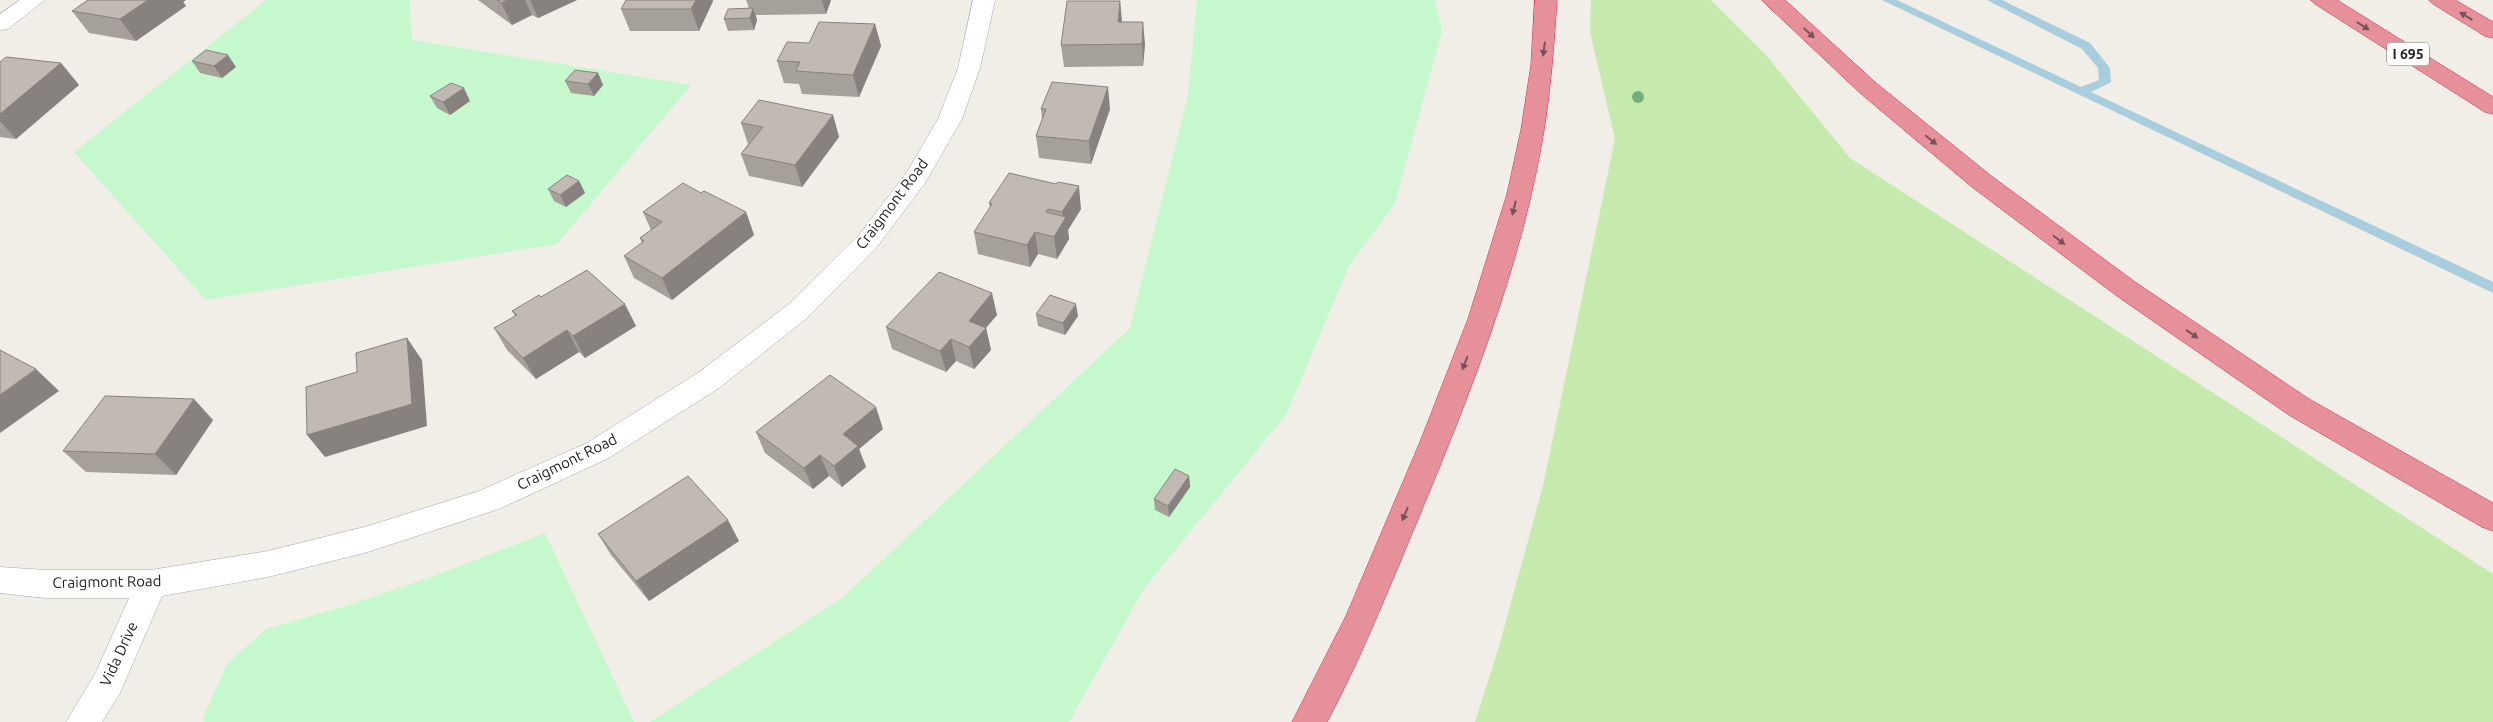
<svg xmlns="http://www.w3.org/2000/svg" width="2493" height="722" viewBox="0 0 2493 722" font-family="Ubuntu,sans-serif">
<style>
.grass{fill:#c6e9ae}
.park{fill:#c5f9cd}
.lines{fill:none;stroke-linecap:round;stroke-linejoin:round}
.stream{fill:#a8cddd;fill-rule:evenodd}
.minor-casing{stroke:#a7a7a7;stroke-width:1}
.motorway-casing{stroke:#d82958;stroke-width:1}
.minor{fill:#fff;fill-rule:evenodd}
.motorway{fill:#e6909a;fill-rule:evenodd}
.tree{fill:#74b079}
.wall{fill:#a6a09a}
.shaded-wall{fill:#87827d}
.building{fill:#c1bab3;stroke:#87827d}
.oneway{fill:#795257}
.labels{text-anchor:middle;stroke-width:4;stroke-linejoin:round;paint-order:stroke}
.shield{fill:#fff;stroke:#636363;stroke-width:1}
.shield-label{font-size:14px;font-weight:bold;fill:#202020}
.street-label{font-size:15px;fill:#202020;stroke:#fff}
</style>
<rect width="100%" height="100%" fill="#f0eee6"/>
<path class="grass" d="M 1591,0 L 1711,0 L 1766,55 L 1850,158 L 2493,574 L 2493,722 L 1475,722 L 1498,650 L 1543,486 L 1615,139 L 1590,32 Z"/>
<g class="park">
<path d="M 266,0 L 409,0 L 412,40 L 691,85 L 557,244 L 206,300 L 74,152 Z"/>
<path d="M 1197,0 L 1435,0 L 1442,31 L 1395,203 L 1349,266 L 1286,415 L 1145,587 L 1069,722 L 650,722 L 841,599 L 1130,328 L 1188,96 Z"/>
<path d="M 545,533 L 634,722 L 206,722 L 202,720 L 227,664 L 266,629 L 342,607 L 437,575 Z"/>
</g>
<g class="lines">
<path class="stream" d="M 1882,0 L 1897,0 L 2081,87 L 2099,80 L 2098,68 L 2082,49 L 1987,0 L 2002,0 L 2090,43 L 2110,68 L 2111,82 L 2091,92 L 2493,282 L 2493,293 Z"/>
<defs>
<g id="minor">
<path d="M 20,0 L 45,0 L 8,29 L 0,30 L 0,14 Z"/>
<path d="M 973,0 L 995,0 L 980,68 L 962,119 L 925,183 L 877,247 L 807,318 L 719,388 L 607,459 L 499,509 L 368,552 L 268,577 L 162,596 L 120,693 L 102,722 L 66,722 L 96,672 L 129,598 L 45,598 L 0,593 L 0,567 L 45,570 L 151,570 L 268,551 L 368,526 L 479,491 L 587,443 L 699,372 L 789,304 L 859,235 L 907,172 L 938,119 L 958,68 Z"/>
</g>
<g id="motorway">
<path d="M 1535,0 L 1557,0 C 1554,43 1551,87 1544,130 C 1522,265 1470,394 1418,519 C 1389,588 1362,656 1327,722 L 1292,722 L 1346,616 L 1420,442 L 1468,319 L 1507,194 L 1521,130 L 1531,65 Z"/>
<path d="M 1762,0 L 1785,0 L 1876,83 L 1990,175 L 2135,282 L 2309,399 L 2493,503 L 2493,531 L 2482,527 L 2289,415 L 2117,296 L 1972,187 L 1860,93 Z"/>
<path d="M 2311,0 L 2337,0 L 2493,97 L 2493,114 L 2485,112 L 2315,4 Z"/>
<path d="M 2429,0 L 2455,0 L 2493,22 L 2493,38 L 2485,36 L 2433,4 Z"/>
</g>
</defs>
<use href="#minor" class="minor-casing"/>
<use href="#motorway" class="motorway-casing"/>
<use href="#minor" class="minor"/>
<use href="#motorway" class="motorway"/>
</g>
<circle class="tree" cx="1638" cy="97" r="6"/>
<g class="wall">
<path d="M 88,0 L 186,0 L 183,2 L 186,6 L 136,41 L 89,33 L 72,11 Z"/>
<path d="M 478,0 L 577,0 L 538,18 L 532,15 L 512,25 Z"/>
<path d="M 746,0 L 831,0 L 826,14 L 756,15 L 757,20 L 754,30 L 728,31 L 724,19 L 749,8 Z"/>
<path d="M 713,1 L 699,31 L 630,31 L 621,9 Z"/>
<path d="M 1120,1 L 1122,22 L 1145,44 L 1143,66 L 1064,67 L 1061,45 Z"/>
<path d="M 875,24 L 881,46 L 859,97 L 802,94 L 799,84 L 784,83 L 777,61 L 809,43 Z"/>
<path d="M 192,61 L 236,67 L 222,78 L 200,73 Z"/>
<path d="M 0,62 L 61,63 L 79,85 L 16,139 L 0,137 Z"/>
<path d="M 598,73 L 603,85 L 594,96 L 571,93 L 565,81 Z"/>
<path d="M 430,96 L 470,101 L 450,115 L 437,108 Z"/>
<path d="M 1041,109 L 1110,109 L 1091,164 L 1039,158 L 1036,136 L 1042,119 Z"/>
<path d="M 833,115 L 839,137 L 802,187 L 749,176 L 741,154 L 748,144 L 741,123 Z"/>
<path d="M 579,181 L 585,193 L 566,207 L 554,201 L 548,189 Z"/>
<path d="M 701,193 L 746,212 L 754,235 L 672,300 L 634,278 L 624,256 L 642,243 L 640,238 L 651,230 L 643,212 Z"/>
<path d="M 989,203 L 1081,209 L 1068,230 L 1069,239 L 1057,259 L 1038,254 L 1030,267 L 978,254 L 974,232 L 990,208 Z"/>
<path d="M 541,297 L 636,326 L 585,358 L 579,352 L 536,379 L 507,350 L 494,328 L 515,316 L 512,311 Z"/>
<path d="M 1036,314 L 1078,316 L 1065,335 L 1038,326 Z"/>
<path d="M 997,315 L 986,328 L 991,350 L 974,369 L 956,361 L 946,372 L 892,349 L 886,327 Z"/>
<path d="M 213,420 L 176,475 L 86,472 L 63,451 Z"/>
<path d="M 883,429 L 859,449 L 866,467 L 842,487 L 829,476 L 813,489 L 765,453 L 756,432 Z"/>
<path d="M 1189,476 L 1190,487 L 1169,517 L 1155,510 L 1154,499 Z"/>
<path d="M 598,534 L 739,541 L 649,601 L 611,555 Z"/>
</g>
<g class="shaded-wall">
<path d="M 148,0 L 186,0 L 183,2 L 186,6 L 136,41 L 120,19 Z"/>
<path d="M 508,0 L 525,0 L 532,15 L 512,25 L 501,3 Z"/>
<path d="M 530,0 L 577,0 L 538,18 Z"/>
<path d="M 696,0 L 713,0 L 713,1 L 699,31 L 691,9 Z"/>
<path d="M 822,0 L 831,0 L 826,14 Z"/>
<path d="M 1120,1 L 1122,23 L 1118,22 Z"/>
<path d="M 753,8 L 757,20 L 754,30 L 750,18 Z"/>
<path d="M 1143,22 L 1145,44 L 1143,66 L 1142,44 Z"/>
<path d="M 875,24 L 881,46 L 859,97 L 853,75 Z"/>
<path d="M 228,55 L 236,67 L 222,78 L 214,66 Z"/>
<path d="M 61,63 L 79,85 L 16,139 L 0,121 L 0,114 Z"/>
<path d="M 598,73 L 603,85 L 594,96 L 588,84 Z"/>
<path d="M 1108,87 L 1110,109 L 1091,164 L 1089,141 Z"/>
<path d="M 464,88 L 470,101 L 450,115 L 443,102 Z"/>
<path d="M 833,115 L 839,137 L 802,187 L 795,165 Z"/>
<path d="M 579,181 L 585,193 L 566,207 L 560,195 Z"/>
<path d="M 1079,186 L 1081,209 L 1068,230 L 1069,239 L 1057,259 L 1054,237 L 1064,221 L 1062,212 Z"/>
<path d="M 746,212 L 754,235 L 672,300 L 662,278 Z"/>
<path d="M 1035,232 L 1038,254 L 1030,267 L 1027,245 Z"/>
<path d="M 992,293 L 997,315 L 982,332 L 986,328 L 991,350 L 974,369 L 969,347 L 969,321 Z"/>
<path d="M 625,304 L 636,326 L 585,358 L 573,336 Z"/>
<path d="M 1076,304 L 1078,316 L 1065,335 L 1063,323 Z"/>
<path d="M 567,330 L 579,352 L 536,379 L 523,358 Z"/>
<path d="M 407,338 L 422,360 L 427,426 L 325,457 L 307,435 Z"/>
<path d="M 951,339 L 956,361 L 946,372 L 940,351 Z"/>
<path d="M 36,369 L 59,391 L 0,433 L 0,395 Z"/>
<path d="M 194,399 L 213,420 L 176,475 L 155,454 Z"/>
<path d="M 876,407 L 883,429 L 859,449 L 866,467 L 842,487 L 834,466 L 843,434 Z"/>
<path d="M 820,455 L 829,476 L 813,489 L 804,468 Z"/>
<path d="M 1189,476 L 1190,487 L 1169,517 L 1168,506 Z"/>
<path d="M 728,520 L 739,541 L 649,601 L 636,581 Z"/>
</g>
<g class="building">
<path d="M 88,0 L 148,0 L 120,19 L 72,11 Z"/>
<path d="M 497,0 L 508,0 L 501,3 Z"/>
<path d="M 626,0 L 696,0 L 691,9 L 621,9 Z"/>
<path d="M 1067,1 L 1120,1 L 1118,22 L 1143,22 L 1142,44 L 1061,45 Z"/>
<path d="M 753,8 L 750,18 L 724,19 L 728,9 Z"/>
<path d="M 819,22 L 875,24 L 853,75 L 796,71 L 800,62 L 777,61 L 787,42 L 809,43 Z"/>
<path d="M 206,50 L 228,55 L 214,66 L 192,61 Z"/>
<path d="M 6,57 L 61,63 L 0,114 L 0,62 Z"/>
<path d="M 575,70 L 598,73 L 588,84 L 565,81 Z"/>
<path d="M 1052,82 L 1108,87 L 1089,141 L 1036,136 L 1046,109 L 1041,109 Z"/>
<path d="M 451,83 L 464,88 L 443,102 L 430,96 Z"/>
<path d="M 759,100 L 833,115 L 795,165 L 741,154 L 763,127 L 741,123 Z"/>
<path d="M 1009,173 L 1056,184 L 1058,182 L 1079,186 L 1062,212 L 1048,209 L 1046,212 L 1066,217 L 1054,237 L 1035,232 L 1027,245 L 974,232 L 992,204 L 989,203 Z"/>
<path d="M 567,175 L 579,181 L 560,195 L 548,189 Z"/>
<path d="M 683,183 L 701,193 L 704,191 L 746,212 L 662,278 L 624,256 L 644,241 L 640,238 L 662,222 L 643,212 Z"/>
<path d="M 587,270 L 625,304 L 573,336 L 567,330 L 523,358 L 494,328 L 517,315 L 512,311 L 539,295 L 541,297 Z"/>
<path d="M 939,272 L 992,293 L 969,321 L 986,328 L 969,347 L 951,339 L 940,351 L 886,327 Z"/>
<path d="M 1050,295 L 1076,304 L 1063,323 L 1036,314 Z"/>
<path d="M 407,338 L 412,404 L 307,435 L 306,387 L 357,372 L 356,353 Z"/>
<path d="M 0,350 L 36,369 L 0,395 Z"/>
<path d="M 830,375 L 876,407 L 843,434 L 858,446 L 834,466 L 820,455 L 804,468 L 756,432 Z"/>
<path d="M 105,396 L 194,399 L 155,454 L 63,451 Z"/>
<path d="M 1175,469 L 1189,476 L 1168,506 L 1154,499 Z"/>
<path d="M 688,476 L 728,520 L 636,581 L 598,534 Z"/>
</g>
<defs><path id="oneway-solid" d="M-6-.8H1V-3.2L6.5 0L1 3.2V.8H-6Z" transform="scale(1.25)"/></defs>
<g class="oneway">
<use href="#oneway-solid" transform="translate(2466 16) rotate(-149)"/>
<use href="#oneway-solid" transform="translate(2363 26) rotate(32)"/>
<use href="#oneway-solid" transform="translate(1809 33) rotate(43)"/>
<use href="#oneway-solid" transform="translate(1544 49) rotate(98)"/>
<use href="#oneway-solid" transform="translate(1931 140) rotate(39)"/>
<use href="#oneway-solid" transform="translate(1514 208) rotate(104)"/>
<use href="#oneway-solid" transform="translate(2059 240) rotate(37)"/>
<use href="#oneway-solid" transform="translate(2192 334) rotate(34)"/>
<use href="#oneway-solid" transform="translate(1465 363) rotate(111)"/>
<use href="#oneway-solid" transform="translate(1405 514) rotate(113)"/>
</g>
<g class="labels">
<rect class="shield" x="2387" y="42.5" width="42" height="23" rx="4"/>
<g class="shield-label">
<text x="2408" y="59">I 695</text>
</g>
<g class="street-label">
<text transform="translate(892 204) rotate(-53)" y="5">Craigmont Road</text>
<text transform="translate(567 462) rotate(-26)" y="5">Craigmont Road</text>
<text transform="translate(107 582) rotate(-1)" y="5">Craigmont Road</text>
<text transform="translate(119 654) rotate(-65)" y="5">Vida Drive</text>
</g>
</g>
</svg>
